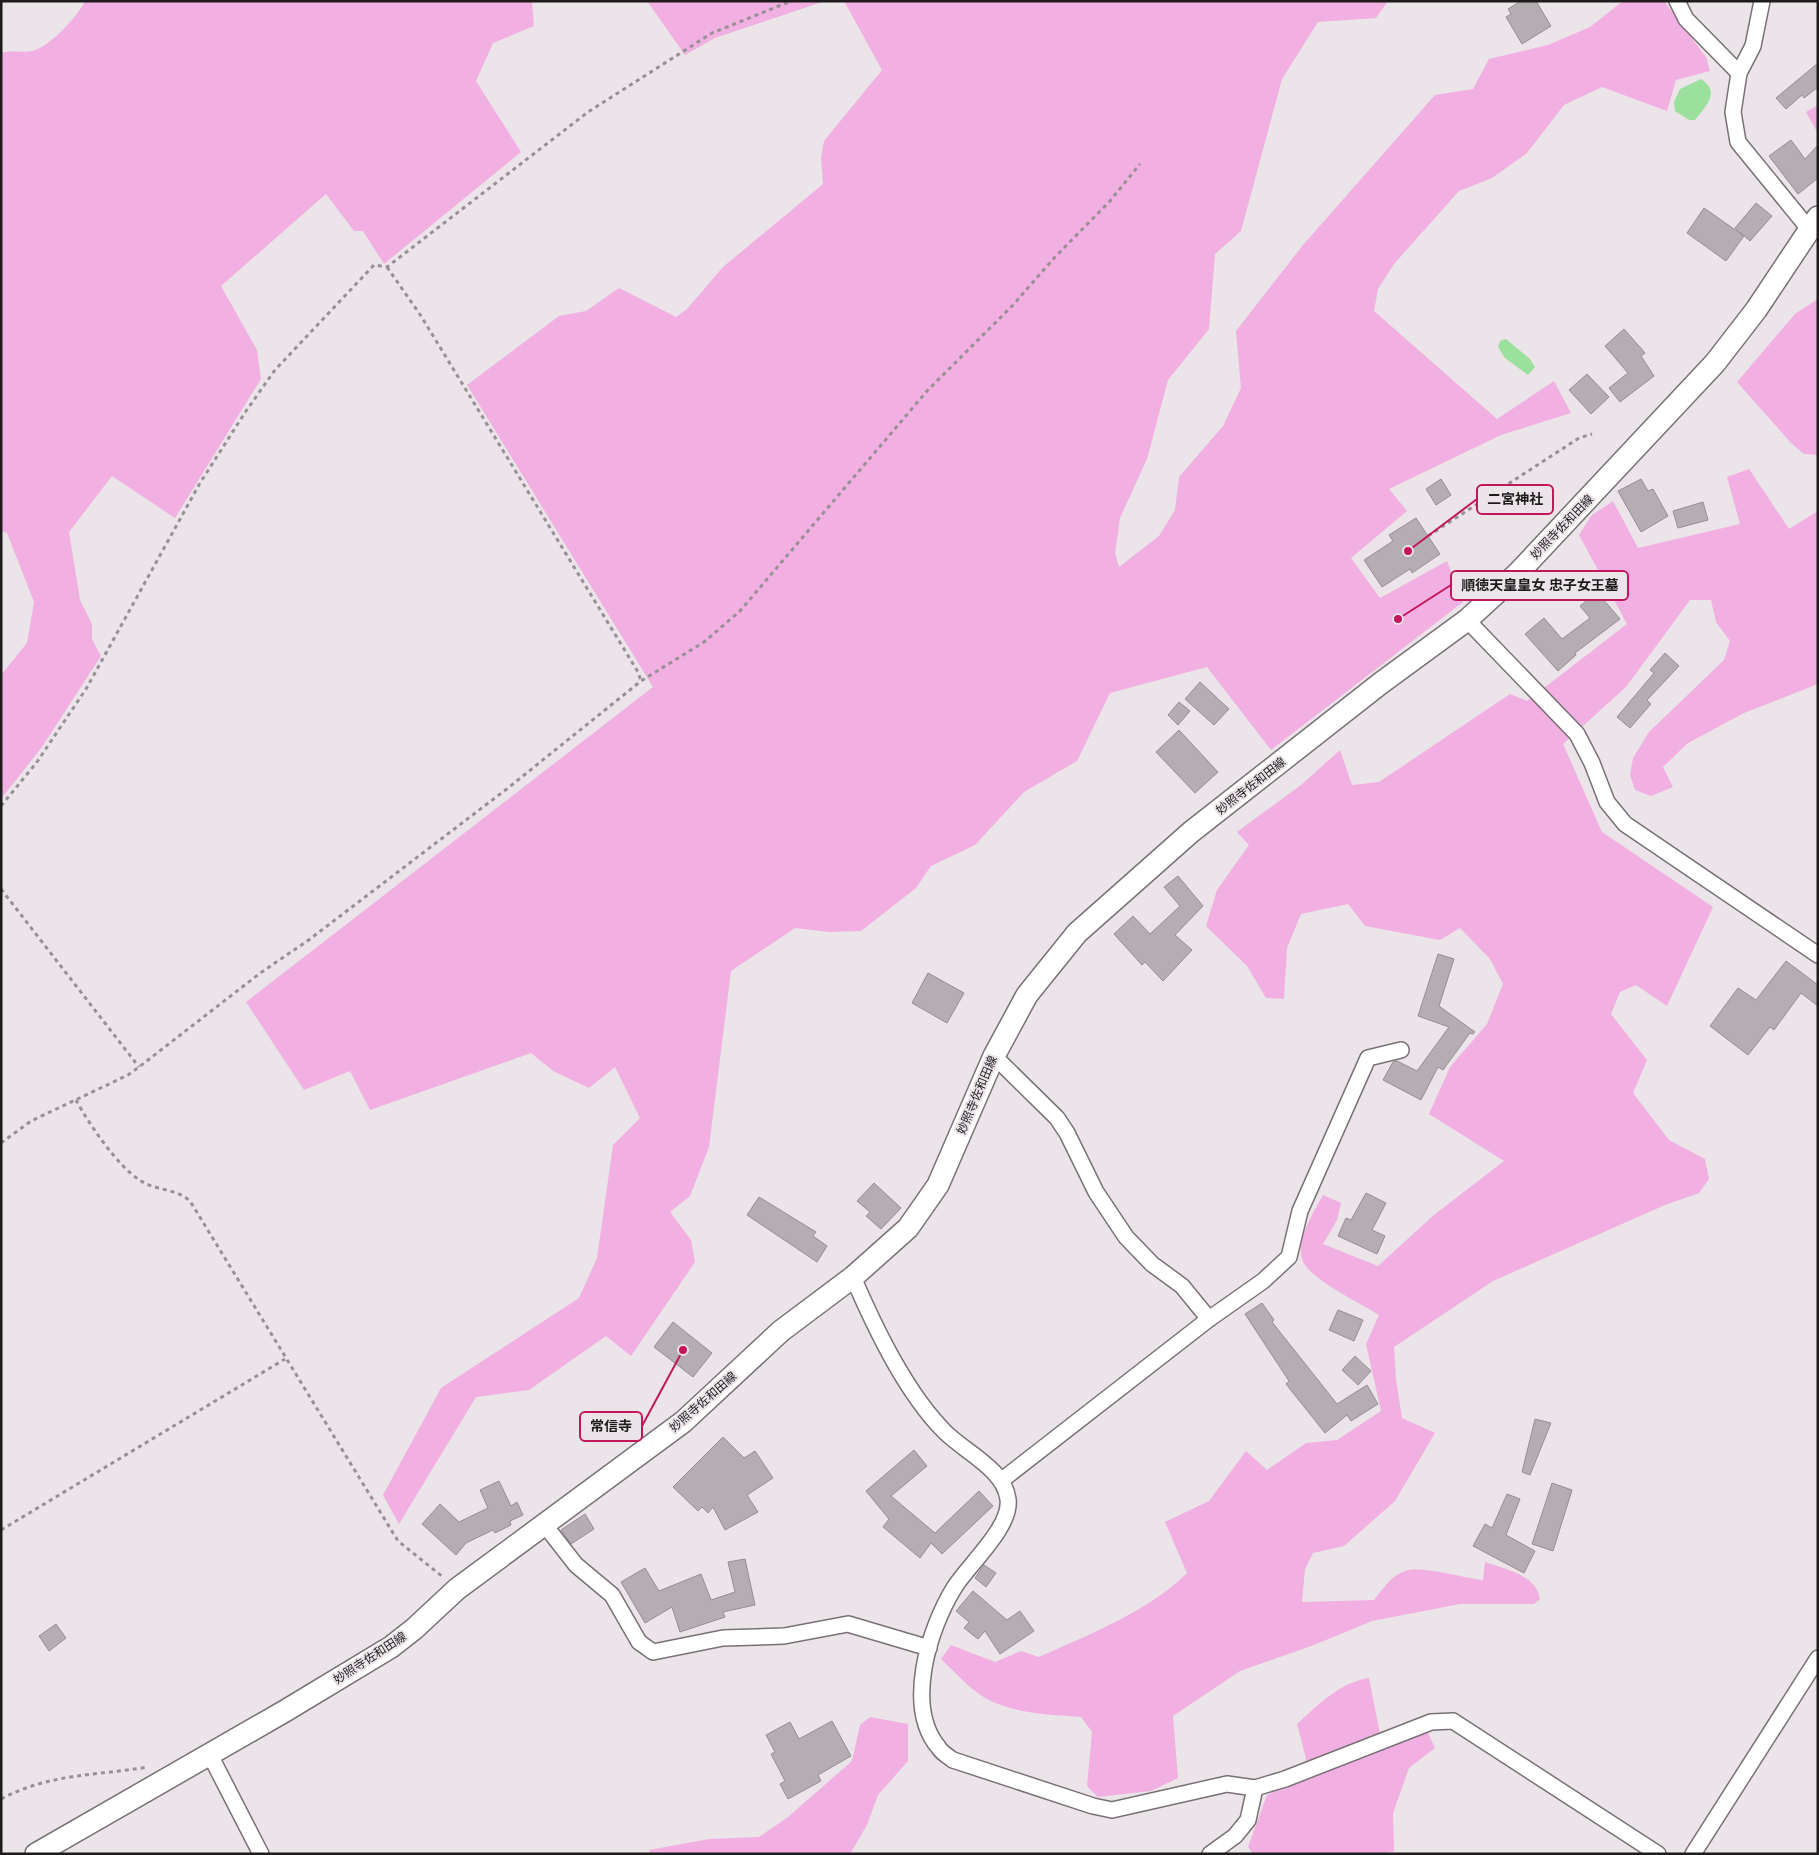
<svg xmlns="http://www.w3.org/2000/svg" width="1819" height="1855" viewBox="0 0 1819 1855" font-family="'DM Sans','Noto Sans JP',sans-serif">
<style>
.green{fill:#f2afe1}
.water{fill:#9be09d}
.building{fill:#b4adb2;stroke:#958e93}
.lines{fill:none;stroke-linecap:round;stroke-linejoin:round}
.street-casing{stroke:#787176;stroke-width:18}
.secondary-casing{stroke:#787176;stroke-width:24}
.path{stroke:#979195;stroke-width:3;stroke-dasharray:4 4;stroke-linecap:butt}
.street{stroke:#fff;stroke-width:15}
.secondary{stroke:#fff;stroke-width:21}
.labels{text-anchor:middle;stroke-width:4;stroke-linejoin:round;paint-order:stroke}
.street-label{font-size:12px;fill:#1e1b1d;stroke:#ebe4e9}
.leader{fill:none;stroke:#c2185b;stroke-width:2}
.callout-dot{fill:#c2185b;stroke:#ebe4e9;stroke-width:2}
.callout{fill:#ebe4e9;stroke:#c2185b;stroke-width:2}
.callout-label{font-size:14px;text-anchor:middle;font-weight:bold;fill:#1e1b1d}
</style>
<rect width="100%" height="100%" fill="#ebe4e9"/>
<g class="green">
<path d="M 85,1 L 532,1 L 534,26 L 493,43 L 476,81 L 521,152 L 384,264 L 363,231 L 354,231 L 326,194 L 221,286 L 257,350 L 261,379 L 175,518 L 112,476 L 69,532 L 80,600 L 92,624 L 92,639 L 101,656 L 42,747 L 1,799 L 1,675 L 27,643 L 34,602 L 7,533 L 1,531 L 1,53 C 14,50 22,53 32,51 C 49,48 78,16 85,1 Z"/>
<path d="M 647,1 L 825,1 L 715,38 L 685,55 Z"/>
<path d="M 844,1 L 1388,1 L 1376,18 L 1318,22 L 1282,79 L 1241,231 L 1215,254 L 1209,329 L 1168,380 L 1147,459 L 1120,518 L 1115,553 L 1119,567 L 1159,536 L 1175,510 L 1179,477 L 1223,426 L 1241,388 L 1236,331 L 1303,245 L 1435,95 L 1473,89 L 1489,59 L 1548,45 L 1590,27 L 1623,1 L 1664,1 L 1706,57 L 1710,71 L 1676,80 L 1667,111 L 1602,87 L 1564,105 L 1527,153 L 1492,178 L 1459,191 L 1394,264 L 1378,289 L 1374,311 L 1497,419 L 1554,381 L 1571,413 L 1501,435 L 1389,489 L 1407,511 L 1351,558 L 1380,598 L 1447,561 L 1463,602 L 1271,750 L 1207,667 L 1110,693 L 1077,761 L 1024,792 L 975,845 L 931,866 L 916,888 L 861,931 L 829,932 L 795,928 L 731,971 L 709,1147 L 690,1196 L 670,1212 L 691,1240 L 695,1262 L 631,1356 L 606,1336 L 529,1390 L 476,1397 L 399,1524 L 383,1495 L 441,1388 L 579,1298 L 597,1258 L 613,1145 L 640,1118 L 615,1067 L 589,1088 L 553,1071 L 531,1053 L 370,1110 L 350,1071 L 304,1090 L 246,1002 L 653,687 L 467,385 L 559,316 L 586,311 L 619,288 L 676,317 L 687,309 L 723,267 L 823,184 L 821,158 L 824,141 L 882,70 Z"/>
<path d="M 1818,105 L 1818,130 L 1816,130 L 1806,112 Z"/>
<path d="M 1818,299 L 1818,455 L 1804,454 L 1791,443 L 1737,382 L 1795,314 Z"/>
<path d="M 1749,469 L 1789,529 L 1818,511 L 1818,684 L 1744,713 L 1688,743 L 1663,767 L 1673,787 L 1651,796 L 1635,790 L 1630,775 L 1633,758 L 1649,732 L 1724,660 L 1730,641 L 1716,622 L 1711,600 L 1690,600 L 1626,687 L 1563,744 L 1602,832 L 1713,907 L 1667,1006 L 1636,985 L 1620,992 L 1611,1014 L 1647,1060 L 1633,1093 L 1669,1140 L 1705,1159 L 1709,1179 L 1699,1193 L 1665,1205 L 1493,1281 L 1394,1347 L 1396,1379 L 1402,1418 L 1435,1433 L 1395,1501 L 1344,1546 L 1313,1553 L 1305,1569 L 1302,1602 L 1374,1600 C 1382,1590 1392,1575 1405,1571 C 1421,1565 1464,1578 1483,1580 L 1485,1562 C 1506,1570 1536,1574 1540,1599 L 1534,1604 L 1460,1604 L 1372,1621 L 1314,1645 L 1240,1671 L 1173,1716 L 1178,1778 L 1151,1791 L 1098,1797 L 1087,1786 L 1092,1732 L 1081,1717 C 1050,1715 1019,1714 991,1701 C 972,1692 956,1673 941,1659 L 951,1645 L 995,1662 L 1021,1651 L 1039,1657 C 1086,1636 1151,1610 1187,1573 L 1165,1522 L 1209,1501 L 1246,1451 L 1267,1470 L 1306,1443 L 1337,1440 L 1381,1411 L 1366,1344 L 1379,1315 C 1362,1304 1307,1278 1302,1259 C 1296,1240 1314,1211 1323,1195 L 1341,1203 L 1337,1220 L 1323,1244 L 1378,1266 L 1434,1215 L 1504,1161 L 1429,1114 L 1450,1067 L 1487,1024 L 1503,984 L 1490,959 L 1460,928 L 1440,940 L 1365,926 L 1348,904 L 1301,914 L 1287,948 L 1284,999 L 1266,998 L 1247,966 L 1206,926 L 1217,890 L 1249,845 L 1237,832 L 1301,785 L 1340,750 L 1352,785 L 1379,782 L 1510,694 L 1527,701 L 1627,624 L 1579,535 L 1592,515 L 1613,501 L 1638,548 L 1740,524 L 1727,477 Z"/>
<path d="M 1369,1678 L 1383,1749 L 1427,1731 L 1435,1748 L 1409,1768 L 1393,1813 L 1394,1851 L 1386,1854 L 1253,1854 L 1248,1847 L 1267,1795 L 1311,1778 L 1297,1724 C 1319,1704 1339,1683 1369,1678 Z"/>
<path d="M 870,1717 L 908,1724 L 908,1761 L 878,1795 L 867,1825 L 850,1854 L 650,1854 L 649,1850 L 709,1839 L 759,1837 L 788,1817 L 852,1761 L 860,1725 Z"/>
</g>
<g class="water">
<path d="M 1701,79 C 1721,92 1706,106 1695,120 L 1689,120 L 1675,111 L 1674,102 L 1680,89 Z"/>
<path d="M 1506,339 L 1530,359 L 1535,367 L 1528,375 L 1505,358 L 1498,347 L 1500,341 Z"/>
</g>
<g class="building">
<path d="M 1521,1 L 1536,1 L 1551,26 L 1522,44 L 1506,17 L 1511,14 L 1508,9 Z"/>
<path d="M 1818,63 L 1818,87 L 1804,98 L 1802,95 L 1786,109 L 1776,98 Z"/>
<path d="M 1791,140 L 1805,159 L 1818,145 L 1818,178 L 1798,194 L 1769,156 Z"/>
<path d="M 1756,203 L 1772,216 L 1750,241 L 1735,228 Z"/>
<path d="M 1704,208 L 1744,236 L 1726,261 L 1687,233 Z"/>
<path d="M 1624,329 L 1645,353 L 1641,356 L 1654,376 L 1620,402 L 1609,388 L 1628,373 L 1605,346 Z"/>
<path d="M 1587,374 L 1609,397 L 1591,414 L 1569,390 Z"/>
<path d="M 1441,479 L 1451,495 L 1436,505 L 1426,489 Z"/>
<path d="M 1641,479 L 1648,491 L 1653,489 L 1668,516 L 1641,532 L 1618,491 Z"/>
<path d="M 1703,502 L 1708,520 L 1678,528 L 1673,511 Z"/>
<path d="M 1416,518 L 1440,554 L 1412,573 L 1410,569 L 1382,587 L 1364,560 L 1393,541 L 1389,535 Z"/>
<path d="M 1597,592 L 1620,619 L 1575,653 L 1576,655 L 1558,671 L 1525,634 L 1544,618 L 1562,639 L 1590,618 L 1580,606 Z"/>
<path d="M 1665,653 L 1679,666 L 1647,700 L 1651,704 L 1630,728 L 1617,717 L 1654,673 L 1650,670 Z"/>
<path d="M 1200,682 L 1229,709 L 1214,725 L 1185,699 Z"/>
<path d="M 1179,702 L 1190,711 L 1178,725 L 1168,715 Z"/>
<path d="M 1179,730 L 1218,772 L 1195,793 L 1156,752 Z"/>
<path d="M 1178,876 L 1203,906 L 1175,935 L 1192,950 L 1163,981 L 1145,962 L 1142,965 L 1114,934 L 1133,916 L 1150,934 L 1180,906 L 1164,887 Z"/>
<path d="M 1438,954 L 1454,959 L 1439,1006 L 1475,1032 L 1473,1034 L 1470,1033 L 1443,1070 L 1438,1067 L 1421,1100 L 1383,1080 L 1393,1062 L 1397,1061 L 1417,1071 L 1449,1027 L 1418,1016 Z"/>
<path d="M 1786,961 L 1818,985 L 1818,1006 L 1801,993 L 1774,1030 L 1770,1027 L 1748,1055 L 1710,1026 L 1738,988 L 1756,1000 Z"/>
<path d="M 928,973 L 964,993 L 947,1023 L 912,1003 Z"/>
<path d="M 874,1183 L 901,1208 L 881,1229 L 866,1216 L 870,1212 L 857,1201 Z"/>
<path d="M 1366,1193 L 1386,1203 L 1372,1230 L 1385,1236 L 1377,1254 L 1338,1236 L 1346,1218 L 1351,1220 Z"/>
<path d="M 759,1197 L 816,1232 L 813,1236 L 827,1246 L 817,1262 L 747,1215 Z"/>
<path d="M 1262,1303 L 1274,1320 L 1272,1322 L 1337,1404 L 1367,1385 L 1378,1404 L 1351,1421 L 1347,1415 L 1325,1433 L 1286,1384 L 1289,1381 L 1245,1314 Z"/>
<path d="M 1338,1310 L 1363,1320 L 1354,1341 L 1329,1330 Z"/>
<path d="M 673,1322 L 712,1353 L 693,1377 L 654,1347 Z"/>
<path d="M 1355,1356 L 1371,1371 L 1358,1385 L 1342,1370 Z"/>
<path d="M 1535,1419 L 1551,1423 L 1530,1475 L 1522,1472 Z"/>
<path d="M 723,1437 L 744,1458 L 755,1451 L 773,1478 L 747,1495 L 758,1512 L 725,1530 L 713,1507 L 708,1513 L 702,1507 L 698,1511 L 673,1487 Z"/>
<path d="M 914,1450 L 927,1466 L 891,1496 L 935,1533 L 979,1491 L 993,1506 L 942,1554 L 931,1543 L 920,1558 L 883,1527 L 889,1519 L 866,1491 Z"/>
<path d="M 499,1481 L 511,1506 L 517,1502 L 523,1515 L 510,1521 L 511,1525 L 495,1533 L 493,1530 L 466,1543 L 456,1555 L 422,1524 L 440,1504 L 459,1522 L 488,1508 L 480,1490 Z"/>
<path d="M 1552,1483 L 1572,1490 L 1553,1551 L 1532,1544 Z"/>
<path d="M 1507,1494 L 1520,1499 L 1506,1535 L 1535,1551 L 1524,1573 L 1473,1546 L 1485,1524 L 1492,1528 Z"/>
<path d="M 585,1514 L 594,1529 L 571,1544 L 561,1530 Z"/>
<path d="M 745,1559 L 755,1605 L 723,1612 L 725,1617 L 680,1632 L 672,1607 L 645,1623 L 621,1582 L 645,1568 L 659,1591 L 701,1574 L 711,1600 L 735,1592 L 728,1562 Z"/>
<path d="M 984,1565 L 996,1573 L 986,1587 L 975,1578 Z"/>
<path d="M 973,1591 L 1007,1620 L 1020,1611 L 1034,1631 L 1000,1654 L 985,1631 L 978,1639 L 964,1628 L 969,1622 L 956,1611 Z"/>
<path d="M 56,1624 L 66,1638 L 49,1651 L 39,1636 Z"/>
<path d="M 832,1721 L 851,1756 L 818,1775 L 821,1781 L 788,1799 L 780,1784 L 785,1781 L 771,1754 L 775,1752 L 766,1735 L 790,1722 L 799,1739 Z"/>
</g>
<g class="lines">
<defs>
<g id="street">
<path d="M 1677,1 L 1686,19 L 1739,73"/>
<path d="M 1762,1 L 1753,46 L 1739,73 L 1733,112 L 1738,142 L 1809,229"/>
<path d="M 1467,620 L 1577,734 L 1592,763 L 1607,802 L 1625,824 L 1818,955"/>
<path d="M 994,1056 L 1057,1118 L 1067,1133 L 1096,1192 L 1126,1237 L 1152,1264 L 1182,1286 L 1209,1319"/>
<path d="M 853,1277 C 875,1328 906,1393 945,1432 C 965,1452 1004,1469 1008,1499 C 1012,1527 968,1565 954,1588 C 929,1629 904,1707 939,1748 C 942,1753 949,1757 953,1760 L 1093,1806 L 1112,1810 L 1227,1784 L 1255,1788 L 1285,1779 L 1431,1722 L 1453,1721 L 1658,1854"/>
<path d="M 1002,1480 L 1209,1319 L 1263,1281 L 1289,1257 L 1300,1211 L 1368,1058 L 1401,1050"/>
<path d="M 544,1524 L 576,1565 L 612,1595 L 639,1642 L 653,1652 L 723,1638 L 784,1636 L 848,1624 L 929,1648"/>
<path d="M 209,1753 L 261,1854"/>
<path d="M 1210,1854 L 1235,1836 L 1248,1820 L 1255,1788"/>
<path d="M 1693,1854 L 1818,1658"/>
</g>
<path id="secondary" d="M 36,1854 L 285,1711 L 391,1647 L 414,1629 L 457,1589 L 683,1422 L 781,1331 L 853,1277 L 908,1228 L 938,1185 L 994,1056 L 1027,995 L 1077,933 L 1191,832 L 1381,683 L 1467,620 L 1518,573 L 1715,363 L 1756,310 L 1818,217"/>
</defs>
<use href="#street" class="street-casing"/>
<use href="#secondary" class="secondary-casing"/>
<g class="path">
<path d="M 387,267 L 421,316 L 638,672 L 641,681"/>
<path d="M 1428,536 L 1579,438 L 1592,434"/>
<path d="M 1,806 L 37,762 L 86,689 L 200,483 L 246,411 L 275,370 L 374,265 L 387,267 L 588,112 L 712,33 L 791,1"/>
<path d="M 1,889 L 139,1067"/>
<path d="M 76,1100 C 89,1124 118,1167 141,1181 C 157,1191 175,1188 190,1201 L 398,1541 L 443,1577"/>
<path d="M 1,1143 L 31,1121 L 128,1075 L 139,1067 L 259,974 L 310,939 L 508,788 L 641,681 L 704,642 L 740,611 L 927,391 L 1013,305 L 1055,257 L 1110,201 L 1140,164"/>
<path d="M 1,1530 L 285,1359"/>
<path d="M 1,1799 C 51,1773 94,1776 148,1767"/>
</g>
<use href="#street" class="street"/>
<use href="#secondary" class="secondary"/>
</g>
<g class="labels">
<g class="street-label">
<text transform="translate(1562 527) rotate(-46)" y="4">妙照寺佐和田線</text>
<text transform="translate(1251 786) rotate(-38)" y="4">妙照寺佐和田線</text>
<text transform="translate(977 1095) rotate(-67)" y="4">妙照寺佐和田線</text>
<text transform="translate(703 1402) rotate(-41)" y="4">妙照寺佐和田線</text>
<text transform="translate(370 1658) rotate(-33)" y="4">妙照寺佐和田線</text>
</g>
</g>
<path class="leader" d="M1408 551L1477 499M1398 619L1451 585M683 1350L642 1426"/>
<g class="callout-dot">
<circle cx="1408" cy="551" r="5"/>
<circle cx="1398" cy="619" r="5"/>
<circle cx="683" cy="1350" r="5"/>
</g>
<g class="callout">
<rect x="1477" y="485" width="76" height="29" rx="5"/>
<rect x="1451" y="571" width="177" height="29" rx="5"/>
<rect x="580" y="1412" width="62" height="29" rx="5"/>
</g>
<g class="callout-label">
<text x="1515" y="504">二宮神社</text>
<text x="1540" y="590">順徳天皇皇女 忠子女王墓</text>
<text x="611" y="1431">常信寺</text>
</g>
<rect width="1819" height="1855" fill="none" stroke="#1e1b1d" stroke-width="5"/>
</svg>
